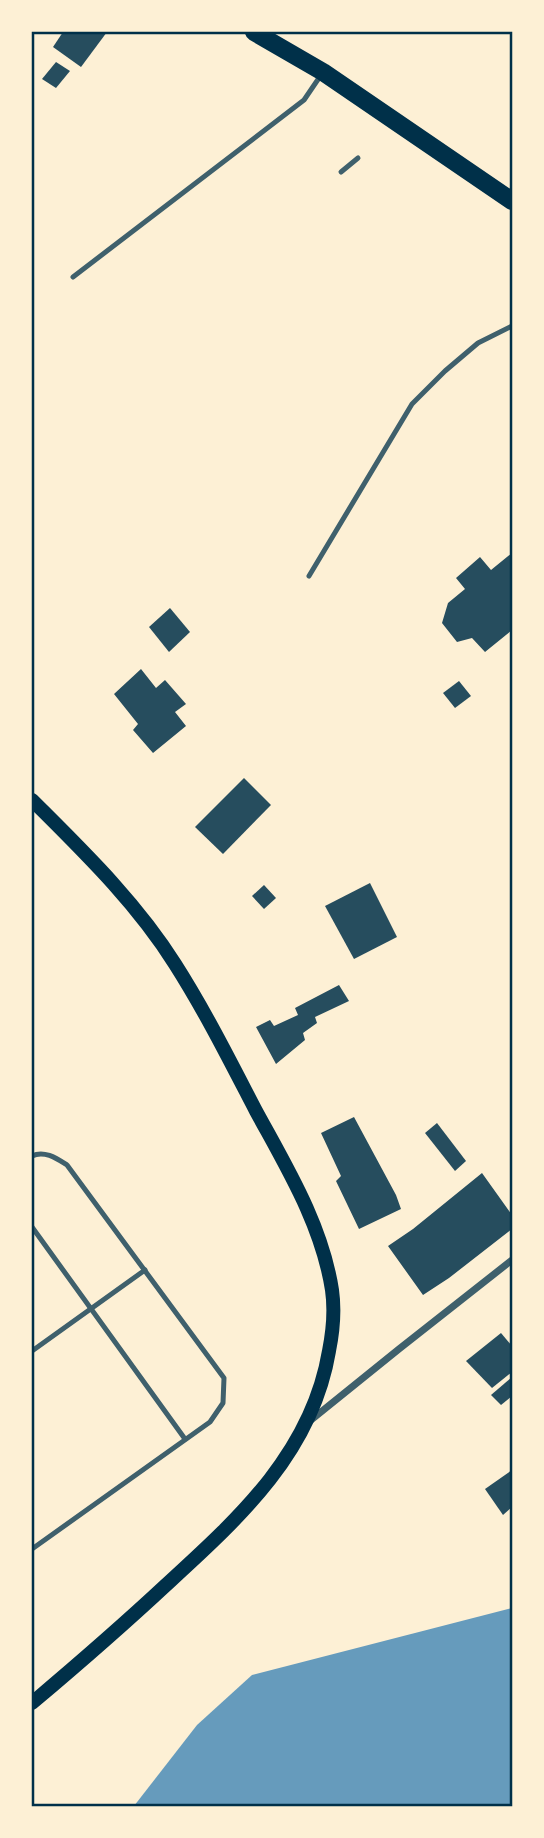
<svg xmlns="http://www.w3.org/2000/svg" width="544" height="1838" viewBox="0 0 544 1838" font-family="Spectral,serif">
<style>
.water{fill:#669bbc}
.building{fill:#264d5e}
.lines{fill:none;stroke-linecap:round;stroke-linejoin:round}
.service{stroke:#3f606c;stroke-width:5}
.minor{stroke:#3f606c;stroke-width:7}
.secondary{stroke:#003049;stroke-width:14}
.primary{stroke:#003049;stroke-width:18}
.neatline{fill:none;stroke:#003049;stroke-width:2.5}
</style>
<rect width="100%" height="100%" fill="#fdf0d5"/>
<path class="water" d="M 512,1608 L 512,1806 L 134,1806 L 197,1725 L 252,1675 Z"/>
<g class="building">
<path d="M 63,32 L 107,32 L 81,67 L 53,47 Z"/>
<path d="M 56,62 L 70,71 L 56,88 L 42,79 Z"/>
<path d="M 512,553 L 512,630 L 485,652 L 472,638 L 457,642 L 442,623 L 448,603 L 465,589 L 456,578 L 480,557 L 491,570 Z"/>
<path d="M 170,608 L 190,632 L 169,652 L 149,627 Z"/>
<path d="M 141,669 L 156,688 L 165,680 L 186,704 L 175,712 L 186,726 L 153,753 L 133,730 L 138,724 L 114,694 Z"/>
<path d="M 459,681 L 471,696 L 455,708 L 443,693 Z"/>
<path d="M 244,778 L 271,805 L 223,854 L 195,827 Z"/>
<path d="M 370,883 L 397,937 L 354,959 L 325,906 Z"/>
<path d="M 264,885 L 276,898 L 264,909 L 252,896 Z"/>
<path d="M 339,985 L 349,1001 L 315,1017 L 317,1023 L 303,1033 L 305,1040 L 276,1064 L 256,1027 L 270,1020 L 274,1026 L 298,1015 L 295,1008 Z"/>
<path d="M 354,1117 L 396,1195 L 401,1209 L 359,1229 L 336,1181 L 341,1176 L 321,1133 Z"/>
<path d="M 437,1123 L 466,1161 L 455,1171 L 425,1133 Z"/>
<path d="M 482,1173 L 512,1215 L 512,1229 L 449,1278 L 423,1295 L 388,1246 L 413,1229 Z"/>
<path d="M 501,1333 L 512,1346 L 512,1372 L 492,1388 L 466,1361 Z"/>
<path d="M 512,1377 L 512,1396 L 501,1405 L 491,1395 Z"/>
<path d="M 512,1470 L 512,1507 L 503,1515 L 485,1489 Z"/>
</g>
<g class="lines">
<g class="service">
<path d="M 341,172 L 358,158"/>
<path d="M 73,277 L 304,100 L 321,75"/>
<path d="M 309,576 L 412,404 L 445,371 L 478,343 L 512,326"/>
<path d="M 32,1156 C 44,1150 56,1158 67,1165 L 224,1378 L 223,1403 L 210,1422 L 32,1549"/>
<path d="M 32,1227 L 185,1439"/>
<path d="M 32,1351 L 145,1270"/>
</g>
<path class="minor" d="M 311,1420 L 399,1349 L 512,1260"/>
<path class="secondary" d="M 32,800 C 83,851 136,902 175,964 C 205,1011 230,1061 256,1111 C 287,1168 322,1225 332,1290 C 335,1311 333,1331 329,1351 C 312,1453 238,1519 166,1585 C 122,1626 77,1665 32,1703"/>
<path class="primary" d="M 254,32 L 323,72 L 512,201"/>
</g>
<rect width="544" height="1838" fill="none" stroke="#fdf0d5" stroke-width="66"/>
<rect x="33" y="33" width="478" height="1772" class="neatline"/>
</svg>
